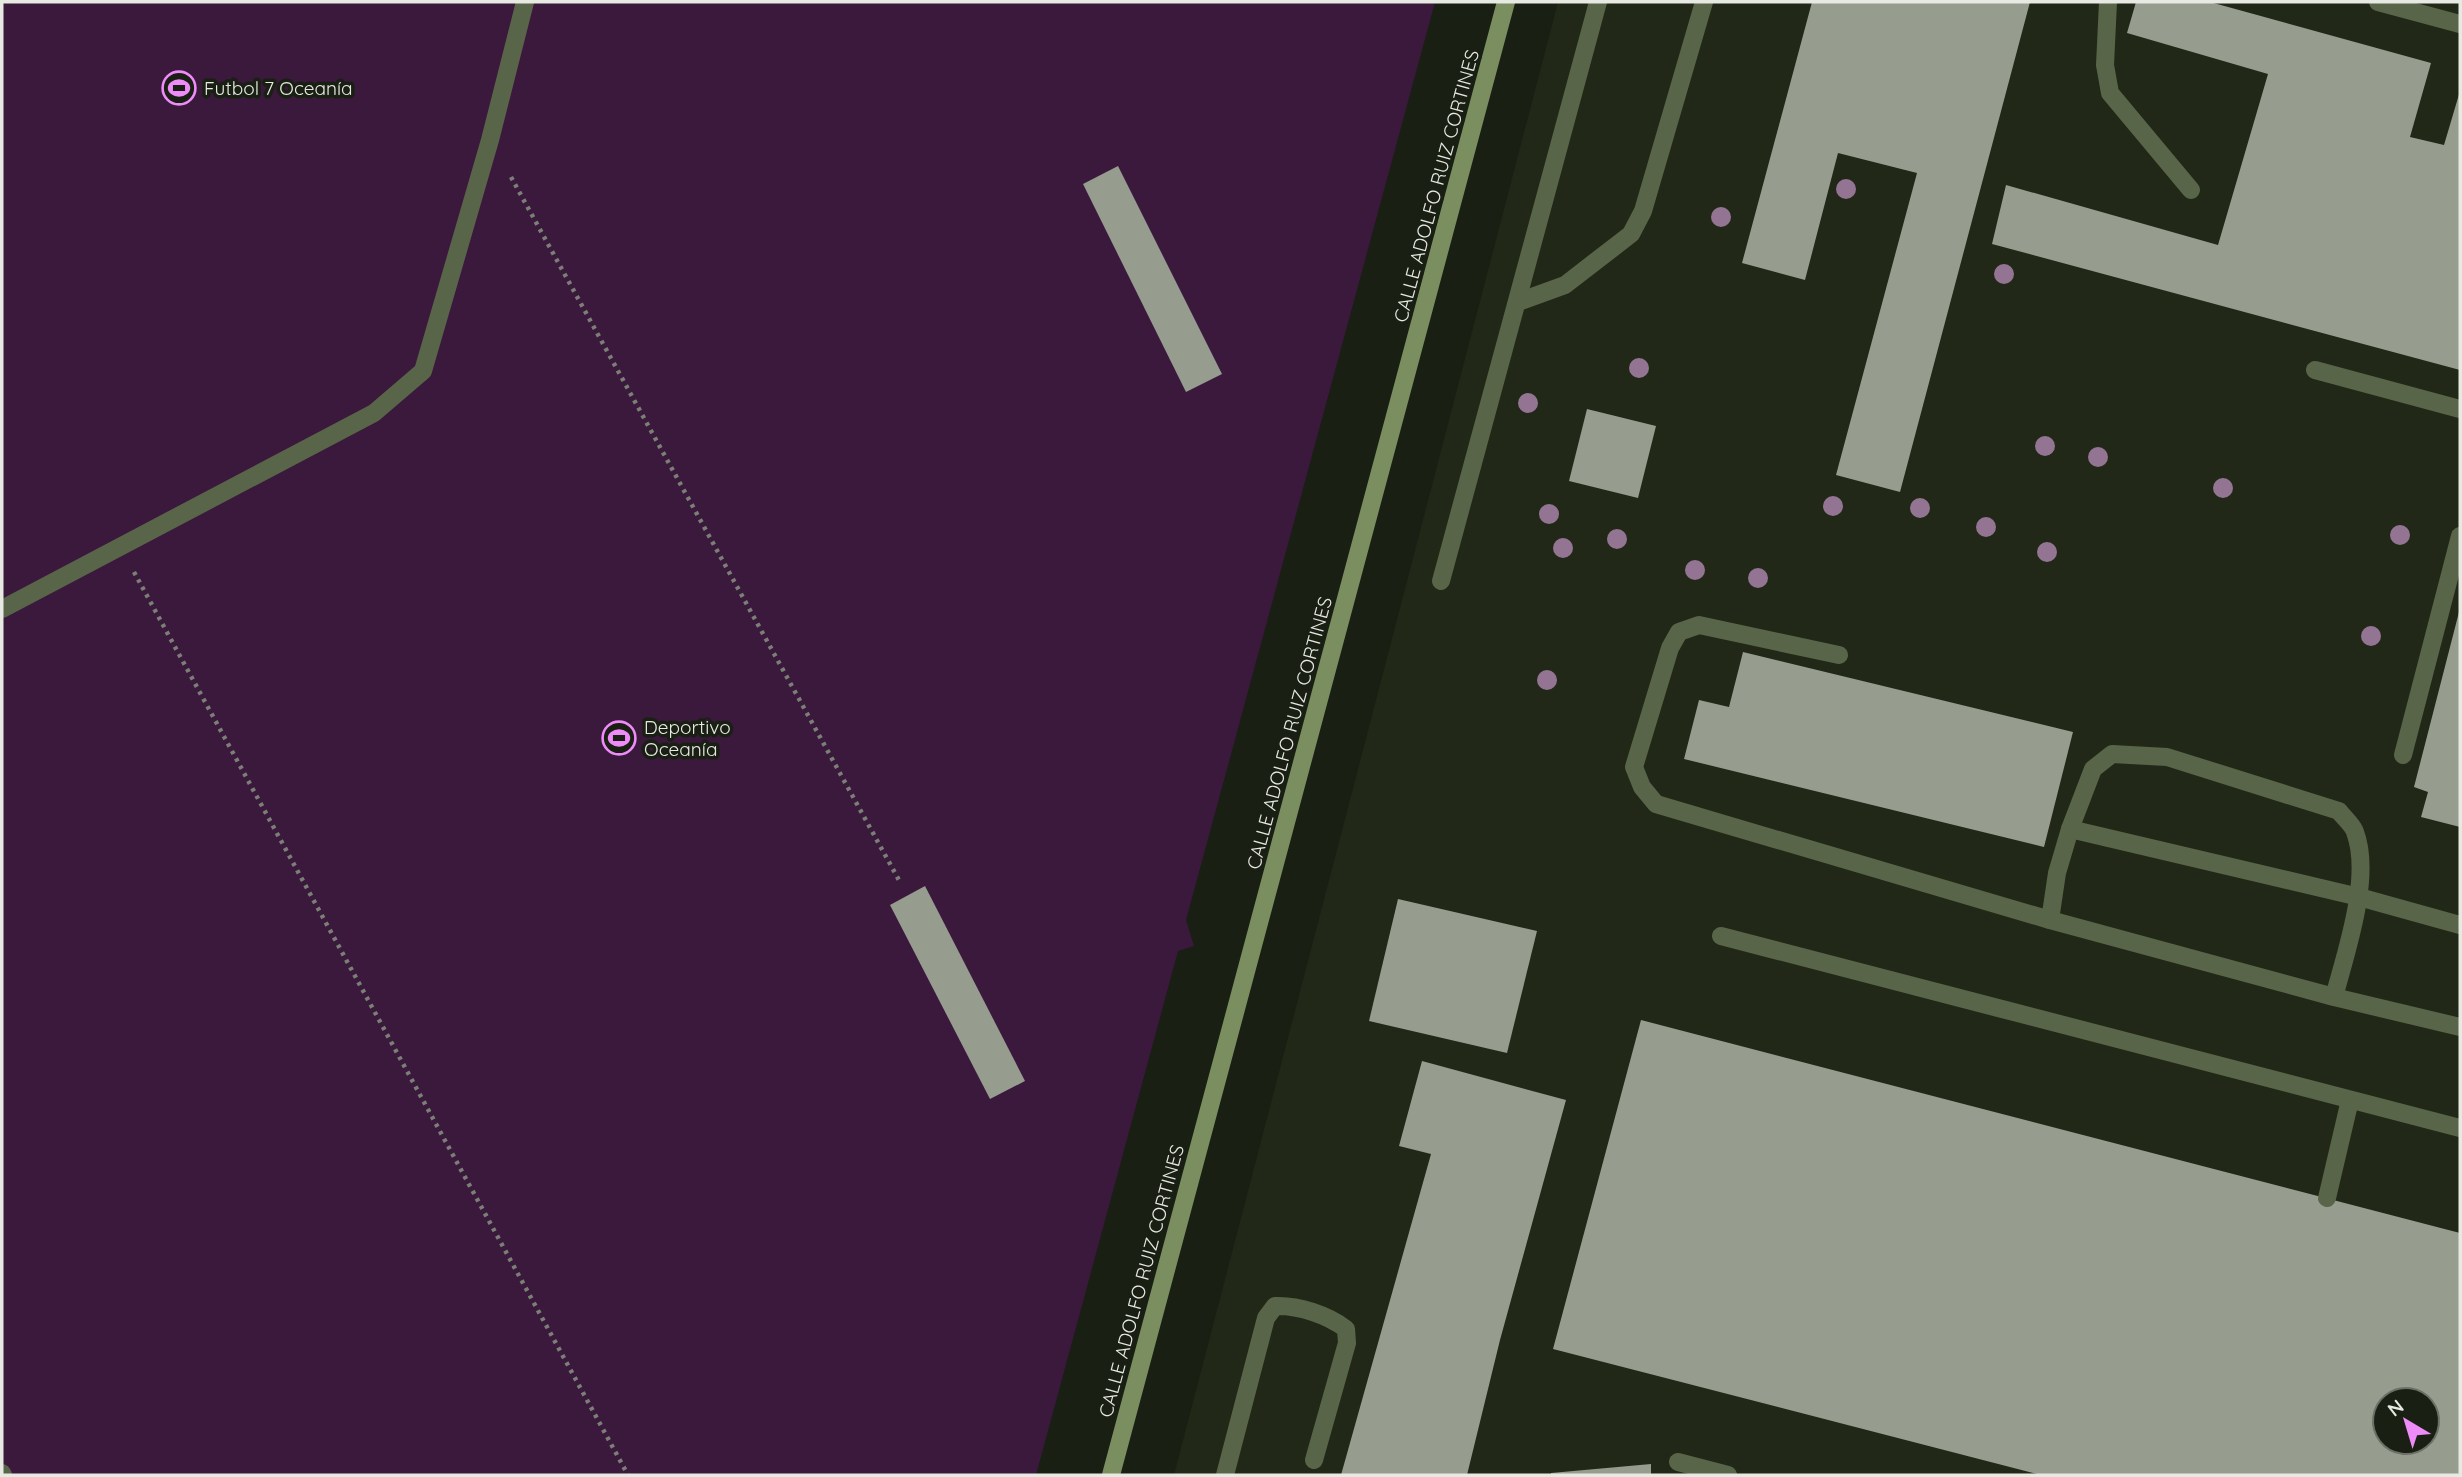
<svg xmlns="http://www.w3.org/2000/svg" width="2462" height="1477" viewBox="0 0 2462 1477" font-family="Quicksand,sans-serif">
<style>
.built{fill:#212817;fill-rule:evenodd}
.green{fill:#3a193d}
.building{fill:#969c8e;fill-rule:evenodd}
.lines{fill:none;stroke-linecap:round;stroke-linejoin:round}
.path{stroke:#7b7f76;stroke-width:4.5;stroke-dasharray:3.5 5;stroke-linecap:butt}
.lane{stroke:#596548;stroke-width:18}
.street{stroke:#596548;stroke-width:18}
.secondary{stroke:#7b8e60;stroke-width:18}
.tree{fill:#937593}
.labels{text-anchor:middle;stroke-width:7;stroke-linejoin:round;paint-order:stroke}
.poi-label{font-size:19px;fill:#e7eae3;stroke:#1a1f14;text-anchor:start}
.street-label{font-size:19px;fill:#e7eae3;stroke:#1a1f14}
</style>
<rect width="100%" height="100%" fill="#1a1f14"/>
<path class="built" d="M 1558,2 L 2460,2 L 2460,1475 L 1174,1475 ZM 2385,1400 L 2427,1400 L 2427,1442 L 2385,1442 Z"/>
<path class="green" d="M 2,2 L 1435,2 L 1186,920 L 1194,946 L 1178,951 L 1036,1475 L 2,1475 Z"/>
<g class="building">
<path d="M 1812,2 L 2030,2 L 1900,492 L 1836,475 L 1917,173 L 1838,153 L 1805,280 L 1742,263 Z"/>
<path d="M 2136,2 L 2210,2 L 2431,63 L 2410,137 L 2444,145 L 2460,91 L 2460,370 L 1992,244 L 2006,185 L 2218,245 L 2268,74 L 2127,33 Z"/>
<path d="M 1118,166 L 1222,374 L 1186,392 L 1083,184 Z"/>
<path d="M 1587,409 L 1656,426 L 1638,498 L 1569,481 Z"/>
<path d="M 2459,612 L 2460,612 L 2460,827 L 2421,817 L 2428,792 L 2414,787 Z"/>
<path d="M 1743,652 L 2073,732 L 2044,847 L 1684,759 L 1699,700 L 1729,707 Z"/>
<path d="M 925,886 L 1025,1081 L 990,1099 L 890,905 Z"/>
<path d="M 1398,899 L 1537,931 L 1507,1053 L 1369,1021 Z"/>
<path d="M 1641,1020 L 2460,1233 L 2460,1475 L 2041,1475 L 1553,1349 ZM 2385,1400 L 2427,1400 L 2427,1442 L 2385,1442 Z"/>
<path d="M 1422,1061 L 1566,1100 L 1500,1340 L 1467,1475 L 1341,1475 L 1431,1154 L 1399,1146 Z"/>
<path d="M 1651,1464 L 1651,1475 L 1551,1475 L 1551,1473 Z"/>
</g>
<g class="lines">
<g class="path">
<path d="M 511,177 L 900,882"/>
<path d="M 134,572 L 628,1475"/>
</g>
<g class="lane">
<path d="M 2108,2 L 2105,65 L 2110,93 L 2191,190"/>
<path d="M 1518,302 L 1565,285 L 1631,234 L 1643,211 L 1704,2"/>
<path d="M 2315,370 L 2460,409"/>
<path d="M 1441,581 L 1598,2"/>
<path d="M 2,609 L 374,413 L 423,371 L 490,140 L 525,2"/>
<path d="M 1839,655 L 1699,625 L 1679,632 L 1670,648 L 1634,767 L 1642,787 L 1656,804 L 2050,920"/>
<path d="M 2403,755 L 2460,536"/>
<path d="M 2070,829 L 2359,897 L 2460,925"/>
<path d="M 1721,936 L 2460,1128"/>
<path d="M 2334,997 C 2346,952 2372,877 2355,832 C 2353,825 2344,818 2339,811 L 2167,757 L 2112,754 L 2093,769 L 2070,829 L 2057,873 L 2050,920 L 2334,997 L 2460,1027"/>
<path d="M 2327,1198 L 2350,1100"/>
<path d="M 1678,1462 L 1728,1475"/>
<path d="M 2,1473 L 3,1475"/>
<path d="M 1225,1475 L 1266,1318 L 1275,1306 C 1298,1305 1328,1315 1346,1329 L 1347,1343 L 1314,1460"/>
</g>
<path class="street" d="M 2378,2 L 2460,24"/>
<path class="secondary" d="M 1111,1475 L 1506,2"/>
</g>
<g class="tree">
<circle cx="1846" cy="189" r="10"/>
<circle cx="1721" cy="217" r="10"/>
<circle cx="2004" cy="274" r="10"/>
<circle cx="1639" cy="368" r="10"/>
<circle cx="1528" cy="403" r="10"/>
<circle cx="2045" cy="446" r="10"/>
<circle cx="2098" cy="457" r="10"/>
<circle cx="2223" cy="488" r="10"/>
<circle cx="1833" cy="506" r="10"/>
<circle cx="1920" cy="508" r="10"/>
<circle cx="1549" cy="514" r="10"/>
<circle cx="1986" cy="527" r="10"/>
<circle cx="2400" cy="535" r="10"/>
<circle cx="1617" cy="539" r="10"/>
<circle cx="1563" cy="548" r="10"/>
<circle cx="2047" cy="552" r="10"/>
<circle cx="1695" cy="570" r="10"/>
<circle cx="1758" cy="578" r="10"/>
<circle cx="2371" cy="636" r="10"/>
<circle cx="1547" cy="680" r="10"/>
</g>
<defs>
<symbol id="stadium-ring" viewBox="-11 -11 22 22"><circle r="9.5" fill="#1a1f14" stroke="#ee8bf8" stroke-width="1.5"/><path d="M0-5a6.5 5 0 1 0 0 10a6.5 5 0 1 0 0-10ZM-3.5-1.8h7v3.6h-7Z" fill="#ee8bf8"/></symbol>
</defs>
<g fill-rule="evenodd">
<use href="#stadium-ring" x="160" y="69" width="38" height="38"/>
<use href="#stadium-ring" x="600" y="719" width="38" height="38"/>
</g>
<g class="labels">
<g class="poi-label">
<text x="204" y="95">Futbol 7 Oceanía</text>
<text x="644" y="734">Deportivo<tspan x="644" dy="22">Oceanía</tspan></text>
</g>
<g class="street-label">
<text transform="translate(1436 186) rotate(-75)" y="7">CALLE ADOLFO RUIZ CORTINES</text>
<text transform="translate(1289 733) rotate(-75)" y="7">CALLE ADOLFO RUIZ CORTINES</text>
<text transform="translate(1141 1281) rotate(-75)" y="7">CALLE ADOLFO RUIZ CORTINES</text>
</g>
</g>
<rect width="2462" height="1477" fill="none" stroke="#e7eae3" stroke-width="7"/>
<g transform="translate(2406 1421) rotate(322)"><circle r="33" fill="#1a1f14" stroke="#6c7067" stroke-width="2"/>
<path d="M0-5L12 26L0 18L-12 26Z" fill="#ee8bf8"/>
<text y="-10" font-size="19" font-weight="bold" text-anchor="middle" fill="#e7eae3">N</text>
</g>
</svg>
